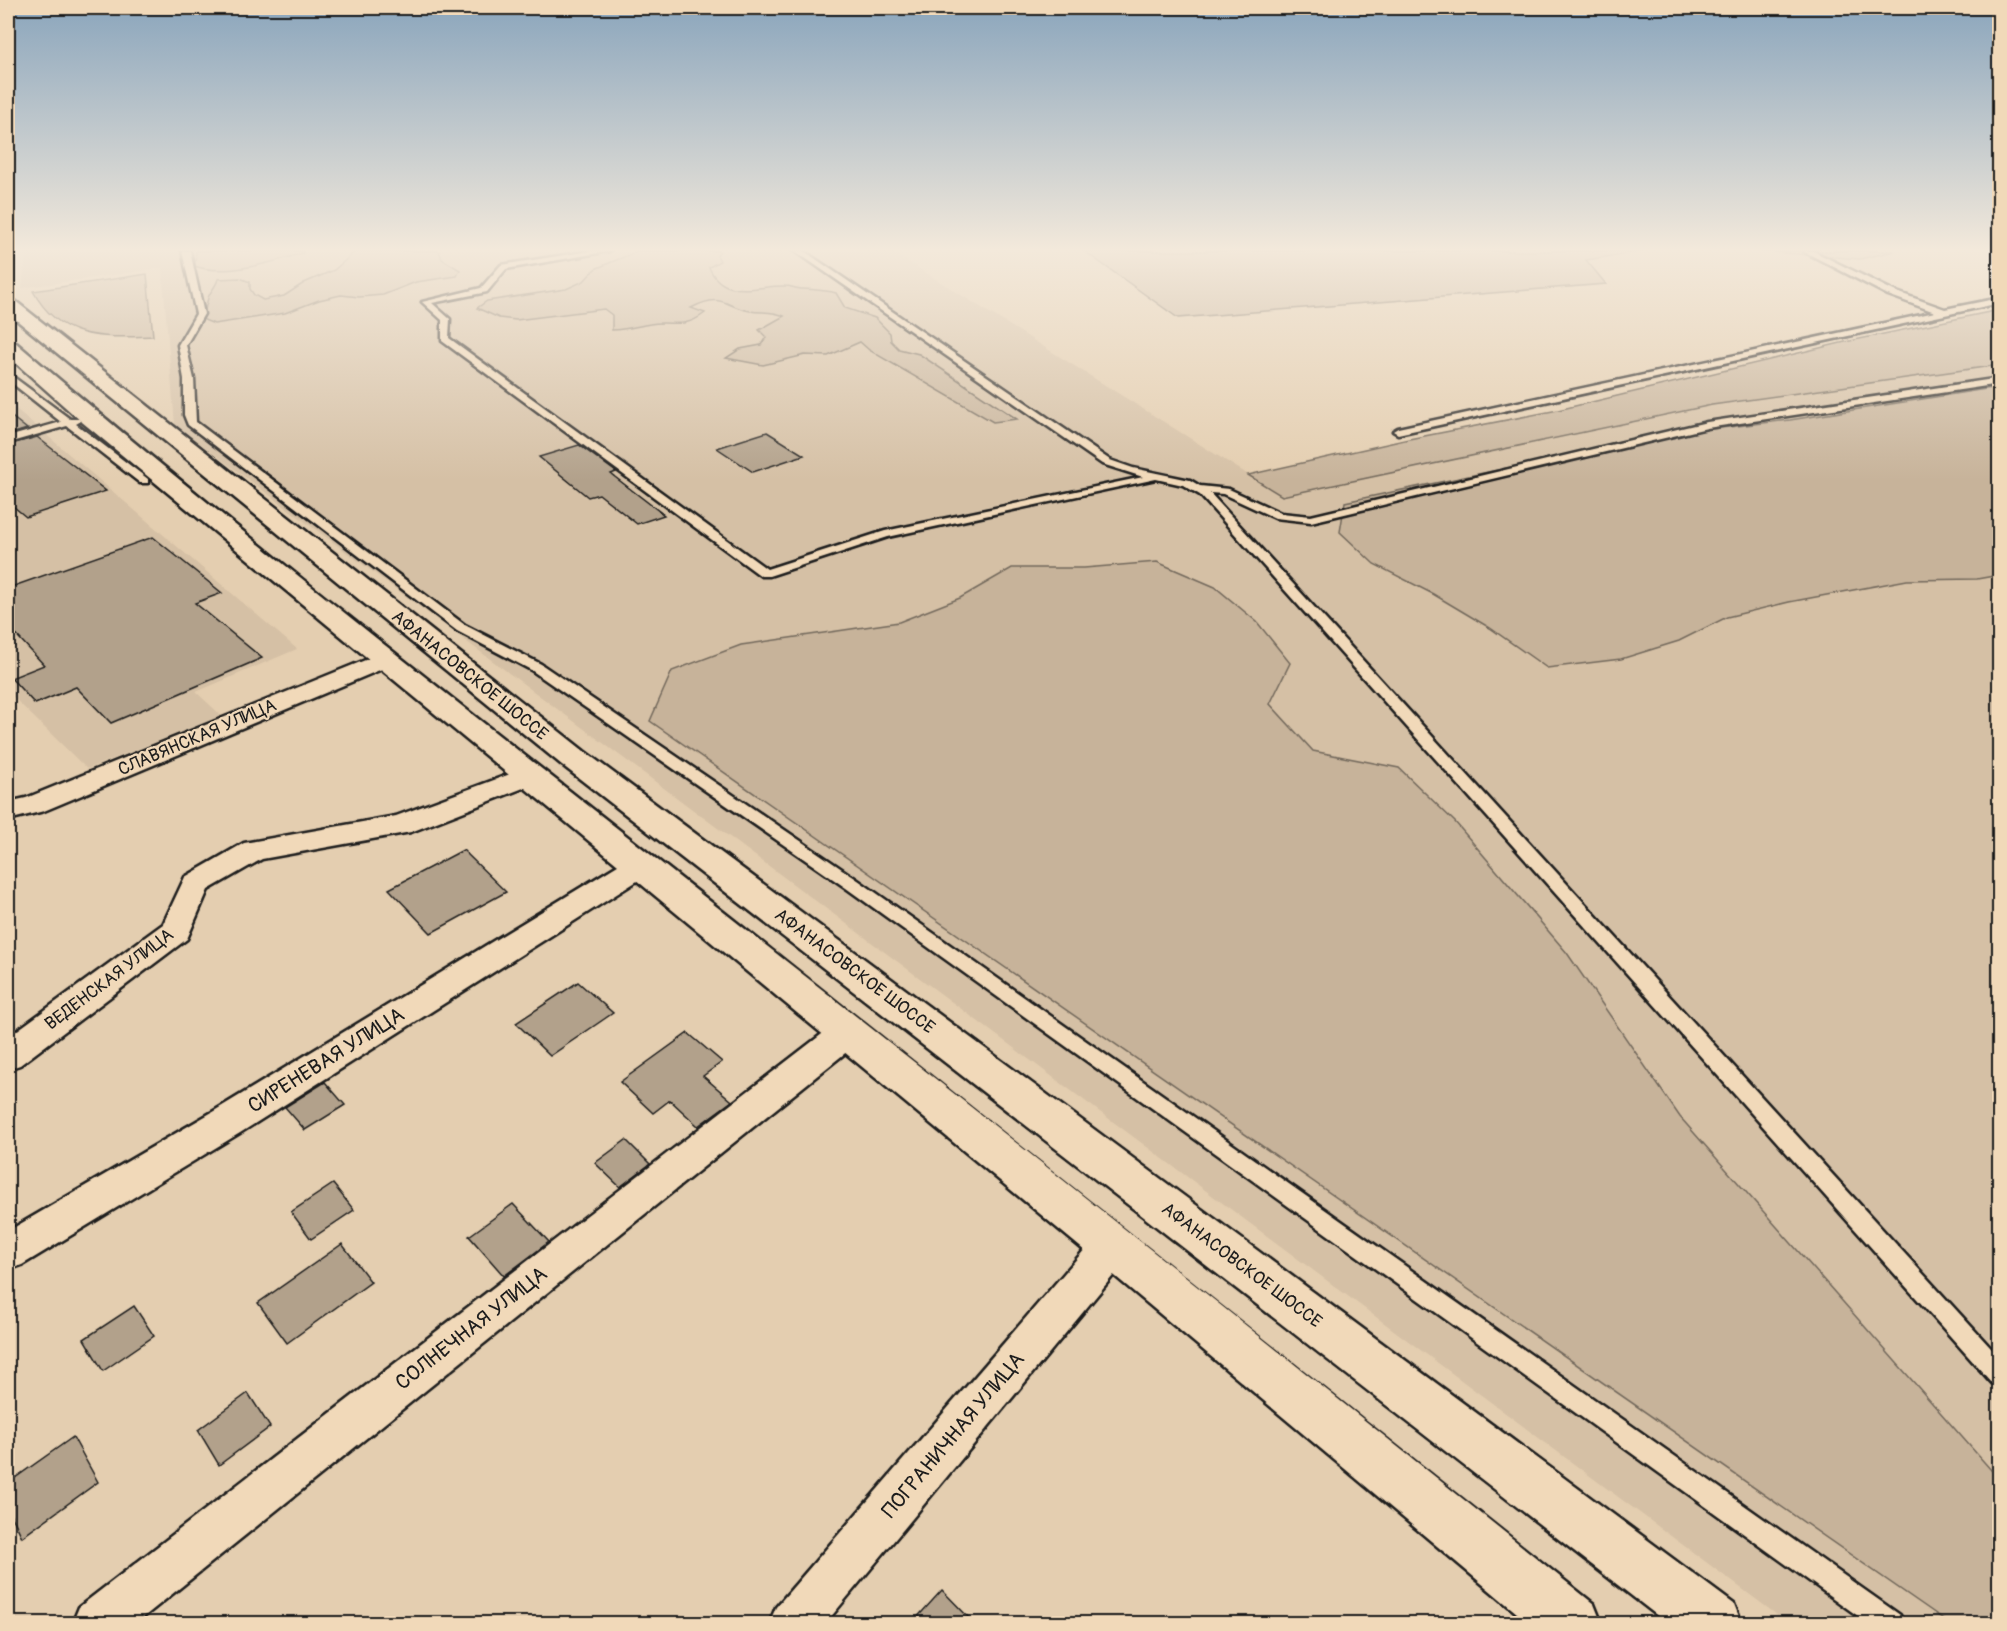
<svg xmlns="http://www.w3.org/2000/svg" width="2007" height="1631" viewBox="0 0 2007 1631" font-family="Pangolin,sans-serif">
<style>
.built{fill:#d5c0a5}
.green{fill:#c7b39a;stroke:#72685b;stroke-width:1.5}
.building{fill:#b2a18b;stroke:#1c1c1c;stroke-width:1.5}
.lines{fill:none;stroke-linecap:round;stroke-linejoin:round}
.service-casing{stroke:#1c1c1c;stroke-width:5}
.minor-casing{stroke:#1c1c1c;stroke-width:5}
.primary-casing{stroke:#1c1c1c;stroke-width:5}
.service{fill:#f1d9b9;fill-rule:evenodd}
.minor{fill:#f1d9b9;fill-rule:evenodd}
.primary{fill:#f1d9b9;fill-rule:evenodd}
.labels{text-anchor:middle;stroke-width:4.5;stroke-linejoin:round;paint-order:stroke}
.street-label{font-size:18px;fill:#1c1c1c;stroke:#f1d9b9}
.near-street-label{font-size:21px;fill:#1c1c1c;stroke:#f1d9b9}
</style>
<rect width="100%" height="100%" fill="#e4ceb0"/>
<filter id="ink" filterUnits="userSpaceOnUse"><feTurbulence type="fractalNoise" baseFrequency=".0167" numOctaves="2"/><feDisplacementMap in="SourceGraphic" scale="12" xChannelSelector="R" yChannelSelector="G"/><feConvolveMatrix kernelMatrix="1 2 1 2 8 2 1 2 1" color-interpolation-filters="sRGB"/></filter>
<g filter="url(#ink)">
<g class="built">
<path d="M 8,251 L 891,251 L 1282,496 L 1712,405 L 1999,365 L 1999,1623 L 1788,1623 L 175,425 L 162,268 L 22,288 L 26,255 L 8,257 Z"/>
<path d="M 8,402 L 297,649 L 196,692 L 223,717 L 87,769 L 8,692 Z"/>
</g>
<g class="green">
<path d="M 196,251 L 301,251 L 303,253 C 274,262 224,277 195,266 Z"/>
<path d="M 356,251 L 439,251 L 442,259 L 460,270 L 457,276 L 416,282 L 383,295 L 359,297 L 341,295 L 319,300 L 285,313 L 214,324 L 202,319 C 205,312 206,305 208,298 C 210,291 216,287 218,279 L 240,278 L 250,282 L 250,289 L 254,295 L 263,300 L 284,296 L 304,283 L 334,270 Z"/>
<path d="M 638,251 L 720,251 L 717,255 L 720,261 L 709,267 C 723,301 758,285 785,286 C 791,286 797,289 804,289 C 815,290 825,290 836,293 L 845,308 L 875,318 L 890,333 L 891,341 L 899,349 L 919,354 L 1017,419 L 993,422 L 869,350 L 860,342 L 828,356 L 805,355 L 763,365 L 726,358 L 740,349 L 761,345 L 766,337 L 759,330 L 784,316 C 772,311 763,313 750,311 C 723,306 723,292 691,308 L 705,313 C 683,330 672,320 650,324 C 637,326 626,330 612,330 L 612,315 L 604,309 L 516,320 L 499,318 L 477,308 L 487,301 L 566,289 L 584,281 L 595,269 Z"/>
<path d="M 1084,251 L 1643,251 L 1586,260 L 1606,284 L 1178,318 Z"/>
<path d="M 1759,251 L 1895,251 L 1860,259 Z"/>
<path d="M 147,274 L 153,336 C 102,338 60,341 33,291 Z"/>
<path d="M 1999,310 L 1999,365 L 1712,405 L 1282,496 L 1248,475 L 1409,439 L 1558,410 L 1845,342 Z"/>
<path d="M 1999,387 L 1999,575 L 1977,579 L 1907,580 L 1789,602 L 1727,617 L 1679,641 L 1621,659 L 1547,668 L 1490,628 L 1433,594 L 1374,564 L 1340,532 L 1345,502 L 1669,434 L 1790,420 Z"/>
<path d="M 1157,562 L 1215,587 L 1257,622 L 1290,663 L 1270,704 L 1313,751 L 1399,768 L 1455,822 L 1567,953 L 1680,1117 L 1999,1479 L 1999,1623 L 1949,1623 L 650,721 L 672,671 L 741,645 L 899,622 L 960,598 L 1012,568 L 1084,568 Z"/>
</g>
<g class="building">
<path d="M 8,414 L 27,429 L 8,435 Z"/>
<path d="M 767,432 L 804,455 L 753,472 L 717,448 Z"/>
<path d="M 37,437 L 106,491 L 26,517 L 8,502 L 8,445 Z"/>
<path d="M 579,445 L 616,472 L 611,474 L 664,515 L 637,524 L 599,494 L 588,497 L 539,457 Z"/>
<path d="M 153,537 L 222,593 L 195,603 L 262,658 L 111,723 L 76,687 L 35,704 L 11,678 L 44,665 L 8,626 L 8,588 Z"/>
<path d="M 463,850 L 506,892 L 431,933 L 389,889 Z"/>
<path d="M 578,982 L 613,1013 L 550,1056 L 516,1023 Z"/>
<path d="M 688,1033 L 722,1062 L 703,1076 L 732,1101 L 698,1126 L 670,1100 L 653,1113 L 620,1082 Z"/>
<path d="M 325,1082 L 345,1105 L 305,1130 L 285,1107 Z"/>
<path d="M 626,1140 L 650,1164 L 620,1187 L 595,1163 Z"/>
<path d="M 333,1184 L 354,1210 L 311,1239 L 291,1212 Z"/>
<path d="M 513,1204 L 549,1242 L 504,1276 L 469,1236 Z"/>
<path d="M 342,1244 L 371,1282 L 287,1343 L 258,1303 Z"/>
<path d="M 134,1306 L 154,1336 L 103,1371 L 84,1339 Z"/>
<path d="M 248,1393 L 270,1427 L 219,1465 L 198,1430 Z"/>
<path d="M 73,1437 L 98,1482 L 22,1537 L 8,1508 L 8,1483 Z"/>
<path d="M 942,1590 L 974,1623 L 912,1623 Z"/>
</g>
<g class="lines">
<defs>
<g id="service">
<path d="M 182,251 L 190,251 L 204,314 L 186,345 L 194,379 L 196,422 L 465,625 L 541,664 L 858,880 L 1900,1615 L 1904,1624 L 1869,1624 L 846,888 L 531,670 L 457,631 L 188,425 L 184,415 L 184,379 L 178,345 L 196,314 Z"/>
<path d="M 590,251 L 610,251 L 506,269 L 487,292 L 432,303 L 450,319 L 449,338 L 767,569 L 885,531 L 1143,477 L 1102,464 L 795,251 L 804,251 L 1110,460 L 1133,468 L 1190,480 L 1200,486 L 1229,489 L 1281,513 L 1311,516 L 1707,422 L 2000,378 L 2000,384 L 1707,428 L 1311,522 L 1275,518 L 1223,494 L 1210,493 L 2000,1358 L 2000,1386 L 1992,1383 L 1200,495 L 1183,485 L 1156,479 L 888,537 L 769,576 L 761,576 L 442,341 L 442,320 L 422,302 L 481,288 L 501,265 Z"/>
<path d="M 1803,251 L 1813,251 L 1894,291 L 1945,309 L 2000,298 L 2000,303 L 1398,434 L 1393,431 L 1398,428 L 1935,312 L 1888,295 Z"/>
<path d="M 8,373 L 70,419 L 79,419 L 81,421 L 76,424 L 148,479 L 148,483 L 140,483 L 67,426 L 8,443 L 8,437 L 61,422 L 8,380 Z"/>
</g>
<g id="minor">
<path d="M 385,652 L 394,654 L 397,659 L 394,664 L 44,811 L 8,820 L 8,802 L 26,798 Z"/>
<path d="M 529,767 L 539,770 L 543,776 L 539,782 L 411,832 L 262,859 L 208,890 L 187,939 L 20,1065 L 8,1069 L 8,1037 L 163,924 L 185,877 L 244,843 L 396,816 Z"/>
<path d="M 642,854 L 653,857 L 657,864 L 653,871 L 240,1133 L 22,1265 L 8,1270 L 8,1231 L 214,1111 L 631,857 Z"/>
<path d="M 847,1020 L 859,1024 L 864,1033 L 859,1042 L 135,1624 L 72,1624 L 79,1607 L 835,1024 Z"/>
<path d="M 1113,1228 L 1127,1233 L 1133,1246 L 1127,1259 L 825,1624 L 769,1624 L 776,1607 L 1099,1233 Z"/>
</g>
<g id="primary">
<path d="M 8,299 L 14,300 L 584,751 L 1734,1604 L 1742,1624 L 1668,1624 L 562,765 L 8,313 Z"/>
<path d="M 8,340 L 15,342 C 249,542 493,730 735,921 C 1023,1147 1309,1375 1594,1604 L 1602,1624 L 1530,1624 L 1097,1261 L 82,422 L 8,356 Z"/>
</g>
</defs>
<use href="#service" class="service-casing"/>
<use href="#minor" class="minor-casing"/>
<use href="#primary" class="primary-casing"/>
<use href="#service" class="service"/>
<use href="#minor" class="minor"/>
<use href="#primary" class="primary"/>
</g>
</g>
<linearGradient id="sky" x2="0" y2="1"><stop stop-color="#8aa5bc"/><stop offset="0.52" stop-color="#f3e9db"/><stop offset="1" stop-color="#f3e9db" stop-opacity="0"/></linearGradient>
<rect width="2007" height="480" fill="url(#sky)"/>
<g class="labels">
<g class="street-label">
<text transform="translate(470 675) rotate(39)" y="6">АФАНАСОВСКОЕ ШОССЕ</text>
<text transform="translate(197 737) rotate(-23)" y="6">СЛАВЯНСКАЯ УЛИЦА</text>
<text transform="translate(855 971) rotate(37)" y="6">АФАНАСОВСКОЕ ШОССЕ</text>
<text transform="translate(109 979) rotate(-37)" y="6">ВЕДЕНСКАЯ УЛИЦА</text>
<text transform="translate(1242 1265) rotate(37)" y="6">АФАНАСОВСКОЕ ШОССЕ</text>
</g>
<g class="near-street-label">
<text transform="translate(326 1060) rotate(-32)" y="7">СИРЕНЕВАЯ УЛИЦА</text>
<text transform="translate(471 1328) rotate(-38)" y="7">СОЛНЕЧНАЯ УЛИЦА</text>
<text transform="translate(953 1435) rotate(-50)" y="7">ПОГРАНИЧНАЯ УЛИЦА</text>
</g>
</g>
<rect width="2007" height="1631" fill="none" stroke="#f1d9b9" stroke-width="30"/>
<rect x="15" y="15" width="1977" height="1601" fill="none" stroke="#1c1c1c" stroke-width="2" filter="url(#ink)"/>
</svg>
